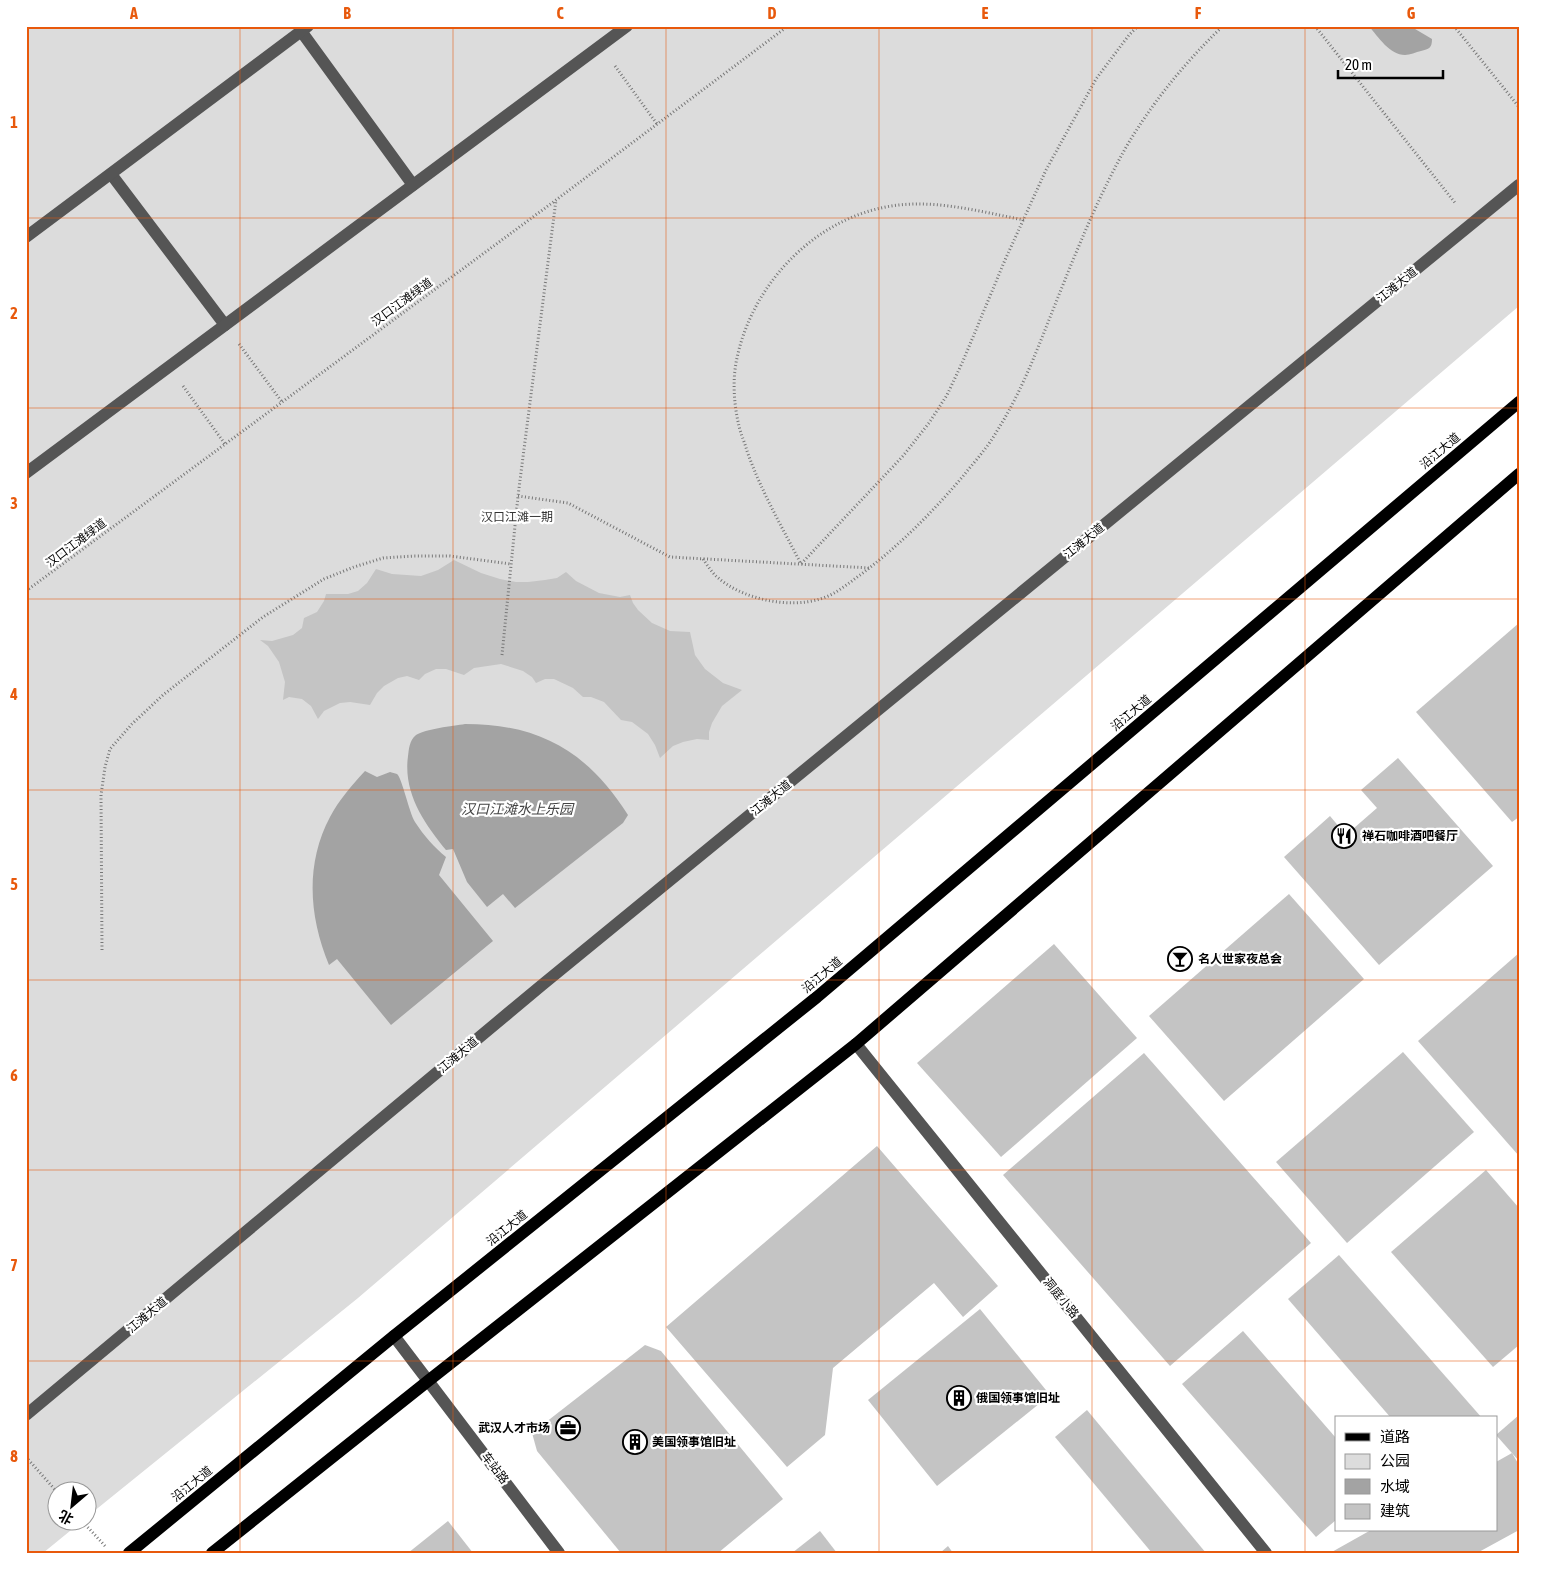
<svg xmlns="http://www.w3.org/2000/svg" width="1545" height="1579" viewBox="0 0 1545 1579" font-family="'Asap Condensed','Noto Sans SC',sans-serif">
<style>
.green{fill:#dcdcdc}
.water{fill:#a3a3a3}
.building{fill:#c4c4c4}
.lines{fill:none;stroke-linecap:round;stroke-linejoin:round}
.path{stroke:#777;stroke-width:3;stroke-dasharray:1 2.5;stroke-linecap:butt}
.minor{stroke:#555;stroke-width:12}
.major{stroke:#000;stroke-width:12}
.grid{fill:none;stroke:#e8590c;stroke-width:1;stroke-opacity:0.55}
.labels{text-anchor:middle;stroke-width:4.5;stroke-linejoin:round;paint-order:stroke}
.street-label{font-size:12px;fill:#000;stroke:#fff}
.park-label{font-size:12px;fill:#333;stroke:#fff}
.poi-label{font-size:12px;font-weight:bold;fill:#000;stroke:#fff;text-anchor:start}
.water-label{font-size:14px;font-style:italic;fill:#444;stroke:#fff}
.neatline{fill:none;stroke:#e8590c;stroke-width:2}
.grid-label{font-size:16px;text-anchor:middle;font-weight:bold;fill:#e8590c}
</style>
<rect width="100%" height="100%" fill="#fff"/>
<path class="green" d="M 26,26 L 1519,26 L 1519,306 L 358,1298 L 88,1516 L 88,1492 L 58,1492 L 58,1522 L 81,1522 L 43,1553 L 26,1553 Z"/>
<g class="water">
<path d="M 1369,26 L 1410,26 L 1432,39 C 1432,48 1429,49 1421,51 C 1416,52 1410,55 1405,55 C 1390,55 1378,37 1369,26 Z"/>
<path d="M 465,724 C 540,724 588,752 628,815 L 623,823 L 515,908 L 503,894 L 487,907 L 467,882 L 453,849 L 446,850 C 424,823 403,793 408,756 C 409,749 409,741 416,735 C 425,729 453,726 465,724 Z"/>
<path d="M 365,771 L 377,777 L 390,772 C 392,773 395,773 397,774 C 402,778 409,812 415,822 C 424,836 434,847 446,857 L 439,875 L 493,941 L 391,1025 L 337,959 L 329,965 C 309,917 305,864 330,817 C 339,800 352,785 365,771 Z"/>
</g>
<g class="building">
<path d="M 454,560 L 481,573 L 500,579 L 516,582 L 528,582 L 545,580 L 557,578 L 566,572 L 576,581 L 599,593 L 620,597 L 630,595 L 633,603 L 638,610 L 652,623 L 670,631 L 690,632 L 695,655 L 705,669 L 723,683 L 742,690 L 722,706 L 712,723 L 709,732 L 709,740 L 697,739 L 683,742 L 673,746 L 660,758 L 655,745 L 648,734 L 632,722 L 621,720 L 604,702 L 591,697 L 583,697 L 573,688 L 554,679 L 545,679 L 536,683 L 532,677 L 523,671 L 501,664 L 474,668 L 464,675 L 446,669 L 436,669 L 425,674 L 419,680 L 407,676 L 398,678 L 384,686 L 377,693 L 370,705 L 350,702 L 340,703 L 324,711 L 318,719 L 311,706 L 302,699 L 289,697 L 283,700 L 285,682 L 279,662 L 268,646 L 260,640 L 272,641 L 293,635 L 302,628 L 304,618 L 317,612 L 324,601 L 326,594 L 348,594 L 358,591 L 367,583 L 376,569 L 392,574 L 421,576 L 438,570 Z"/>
<path d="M 1519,623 L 1519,817 L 1512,822 L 1416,712 Z"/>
<path d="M 1398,758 L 1493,866 L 1379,965 L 1284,857 L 1330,816 L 1346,835 L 1377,808 L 1361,790 Z"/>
<path d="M 1289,894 L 1364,979 L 1224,1101 L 1149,1016 Z"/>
<path d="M 1054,944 L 1137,1038 L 1001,1157 L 917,1063 Z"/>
<path d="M 1519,953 L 1519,1156 L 1418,1041 Z"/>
<path d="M 1403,1052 L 1474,1132 L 1347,1243 L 1276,1162 Z"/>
<path d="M 1144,1053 L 1311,1243 L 1170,1366 L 1003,1175 Z"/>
<path d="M 877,1146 L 998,1286 L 963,1317 L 934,1283 L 833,1368 L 825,1435 L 787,1467 L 666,1327 Z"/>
<path d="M 1486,1170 L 1519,1208 L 1519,1345 L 1493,1367 L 1391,1252 Z"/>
<path d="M 1339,1255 L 1482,1418 L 1391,1418 L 1288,1299 Z"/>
<path d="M 980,1309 L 1050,1395 L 937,1486 L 868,1400 Z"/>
<path d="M 1243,1331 L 1336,1438 L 1336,1520 L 1316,1537 L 1182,1384 Z"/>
<path d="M 645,1345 L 661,1351 L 783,1499 L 718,1553 L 621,1553 L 537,1451 L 532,1433 Z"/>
<path d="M 1087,1410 L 1206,1553 L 1152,1553 L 1055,1437 Z"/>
<path d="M 1519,1415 L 1519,1461 L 1496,1435 Z"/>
<path d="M 1512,1453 L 1519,1465 L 1519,1530 L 1477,1553 L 1330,1553 L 1371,1530 L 1496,1530 L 1496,1462 Z"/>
<path d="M 448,1521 L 473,1553 L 408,1553 Z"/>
<path d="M 820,1531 L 837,1553 L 792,1553 Z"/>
<path d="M 948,1546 L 953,1553 L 940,1553 Z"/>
</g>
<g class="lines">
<g class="path">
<path d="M 1315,26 L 1456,204"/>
<path d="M 1454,26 L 1519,107"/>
<path d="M 615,66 L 657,124"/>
<path d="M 1024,220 C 977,211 928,197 881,208 C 809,224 752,287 737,358 C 732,380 734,405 739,426 C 741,435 745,443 747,451 C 761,491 782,527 801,564 L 903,456 L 929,423 L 947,395 L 963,361 L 1005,260 L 1046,170 L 1096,79 L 1129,35 L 1138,26"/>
<path d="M 239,344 L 282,402"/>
<path d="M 183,386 L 225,444"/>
<path d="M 518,496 L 568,503 L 670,557 L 870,568"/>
<path d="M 703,559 C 707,565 711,571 716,576 C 741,599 788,609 820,599 C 834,595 845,586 856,578 C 896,549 932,513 964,475 C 975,461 988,447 997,431 C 1019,396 1034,358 1049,320 C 1072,262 1095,203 1125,149 C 1151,104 1185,62 1223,26"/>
<path d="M 26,591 L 556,200 L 788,26"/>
<path d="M 502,655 L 518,496 L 556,200"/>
<path d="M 102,950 L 101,795 L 105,767 L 110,749 L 132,724 L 163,695 L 263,617 L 324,579 L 354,567 L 383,558 L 414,556 L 450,556 L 511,564"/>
<path d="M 26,1457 L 58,1493"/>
<path d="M 83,1522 L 106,1547"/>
</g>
<g class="minor">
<path d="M 301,31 L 413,185"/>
<path d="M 111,174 L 225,325"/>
<path d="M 26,237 L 308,26"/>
<path d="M 26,473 L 627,26"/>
<path d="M 856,1044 L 1266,1553"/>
<path d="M 394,1336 L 559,1553"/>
<path d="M 26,1415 L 542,985 L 1519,185"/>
</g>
<g class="major">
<path d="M 129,1553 L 394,1336 L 817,997 L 1519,402"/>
<path d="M 212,1553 L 428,1381 L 856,1044 L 1519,474"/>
</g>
</g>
<path class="grid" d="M 240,26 L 240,1553M 453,26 L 453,1553M 666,26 L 666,1553M 879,26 L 879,1553M 1092,26 L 1092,1553M 1305,26 L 1305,1553M 26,218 L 1519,218M 26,408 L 1519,408M 26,599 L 1519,599M 26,790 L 1519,790M 26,980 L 1519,980M 26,1170 L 1519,1170M 26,1361 L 1519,1361"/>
<defs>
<symbol id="restaurant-ring" viewBox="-11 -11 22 22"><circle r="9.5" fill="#fff" stroke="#000" stroke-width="1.5"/><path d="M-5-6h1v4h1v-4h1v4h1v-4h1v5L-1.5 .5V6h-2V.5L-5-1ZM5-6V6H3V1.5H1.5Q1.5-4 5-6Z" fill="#000"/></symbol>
<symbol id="bar-ring" viewBox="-11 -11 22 22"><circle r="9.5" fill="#fff" stroke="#000" stroke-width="1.5"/><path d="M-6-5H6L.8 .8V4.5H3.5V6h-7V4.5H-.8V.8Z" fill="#000"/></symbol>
<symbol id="building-ring" viewBox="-11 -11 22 22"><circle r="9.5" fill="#fff" stroke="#000" stroke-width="1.5"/><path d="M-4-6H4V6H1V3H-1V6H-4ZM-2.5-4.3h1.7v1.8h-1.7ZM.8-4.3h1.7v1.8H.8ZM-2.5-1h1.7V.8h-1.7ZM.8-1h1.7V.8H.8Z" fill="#000"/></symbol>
<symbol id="office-ring" viewBox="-11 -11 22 22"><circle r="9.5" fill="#fff" stroke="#000" stroke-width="1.5"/><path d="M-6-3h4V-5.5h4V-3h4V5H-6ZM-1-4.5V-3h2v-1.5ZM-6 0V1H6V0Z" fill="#000"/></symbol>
</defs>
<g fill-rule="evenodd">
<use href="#restaurant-ring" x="1330" y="822" width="28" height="28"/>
<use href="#bar-ring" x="1166" y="945" width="28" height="28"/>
<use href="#building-ring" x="945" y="1384" width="28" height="28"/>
<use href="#office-ring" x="554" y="1414" width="28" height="28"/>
<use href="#building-ring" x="621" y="1428" width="28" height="28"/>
</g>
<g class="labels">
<g class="street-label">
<text transform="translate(1397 285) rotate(-39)" y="4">江滩大道</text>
<text transform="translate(402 302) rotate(-36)" y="4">汉口江滩绿道</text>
<text transform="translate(1440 451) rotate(-40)" y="4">沿江大道</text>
<text transform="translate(1084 541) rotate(-39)" y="4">江滩大道</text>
<text transform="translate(76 543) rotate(-37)" y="4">汉口江滩绿道</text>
<text transform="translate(1131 713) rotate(-40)" y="4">沿江大道</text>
<text transform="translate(771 798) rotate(-39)" y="4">江滩大道</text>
<text transform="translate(822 975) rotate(-40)" y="4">沿江大道</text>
<text transform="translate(458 1055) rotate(-40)" y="4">江滩大道</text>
<text transform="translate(507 1228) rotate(-39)" y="4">沿江大道</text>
<text transform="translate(1061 1298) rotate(51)" y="4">洞庭小路</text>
<text transform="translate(147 1315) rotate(-40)" y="4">江滩大道</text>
<text transform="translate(495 1468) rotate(53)" y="4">车站路</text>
<text transform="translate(192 1484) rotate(-39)" y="4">沿江大道</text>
</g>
<g class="park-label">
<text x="517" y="521">汉口江滩一期</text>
</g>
<g class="poi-label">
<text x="1362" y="840">禅石咖啡酒吧餐厅</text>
<text x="1198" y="963">名人世家夜总会</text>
<text x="976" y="1402">俄国领事馆旧址</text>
<text x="550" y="1432" text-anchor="end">武汉人才市场</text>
<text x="652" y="1446">美国领事馆旧址</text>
</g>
<g class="water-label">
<text x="517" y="814">汉口江滩水上乐园</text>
</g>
</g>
<rect width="1545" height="1579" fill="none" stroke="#ffffff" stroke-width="55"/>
<rect x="1335" y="1416" width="162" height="115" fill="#ffffff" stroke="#999999"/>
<rect x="1345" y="1433" width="25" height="8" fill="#000000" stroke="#999999"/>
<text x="1380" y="1442" font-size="15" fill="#000000">道路</text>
<rect x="1345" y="1454" width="25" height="15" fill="#dcdcdc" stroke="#999999"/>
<text x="1380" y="1466" font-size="15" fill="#000000">公园</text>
<rect x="1345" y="1479" width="25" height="15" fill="#a3a3a3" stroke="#999999"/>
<text x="1380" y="1492" font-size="15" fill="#000000">水域</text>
<rect x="1345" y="1504" width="25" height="15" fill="#c4c4c4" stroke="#999999"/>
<text x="1380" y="1516" font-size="15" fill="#000000">建筑</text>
<g transform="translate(72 1506) rotate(208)"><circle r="24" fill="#ffffff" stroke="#999999"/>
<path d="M0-4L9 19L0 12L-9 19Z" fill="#000000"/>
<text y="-8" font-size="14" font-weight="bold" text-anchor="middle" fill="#000000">北</text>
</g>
<path d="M1338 70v8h105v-8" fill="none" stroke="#000000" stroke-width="2.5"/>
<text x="1345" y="70" font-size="15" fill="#000000" stroke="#ffffff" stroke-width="4" paint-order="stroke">20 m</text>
<rect x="28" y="28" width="1490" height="1524" class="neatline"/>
<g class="grid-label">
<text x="134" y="19">A</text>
<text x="347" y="19">B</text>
<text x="560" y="19">C</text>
<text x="772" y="19">D</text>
<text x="985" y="19">E</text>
<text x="1198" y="19">F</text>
<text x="1411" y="19">G</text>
<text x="14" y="128">1</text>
<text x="14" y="319">2</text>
<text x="14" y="509">3</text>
<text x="14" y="700">4</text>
<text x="14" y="890">5</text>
<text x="14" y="1081">6</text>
<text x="14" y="1271">7</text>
<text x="14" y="1462">8</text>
</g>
</svg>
